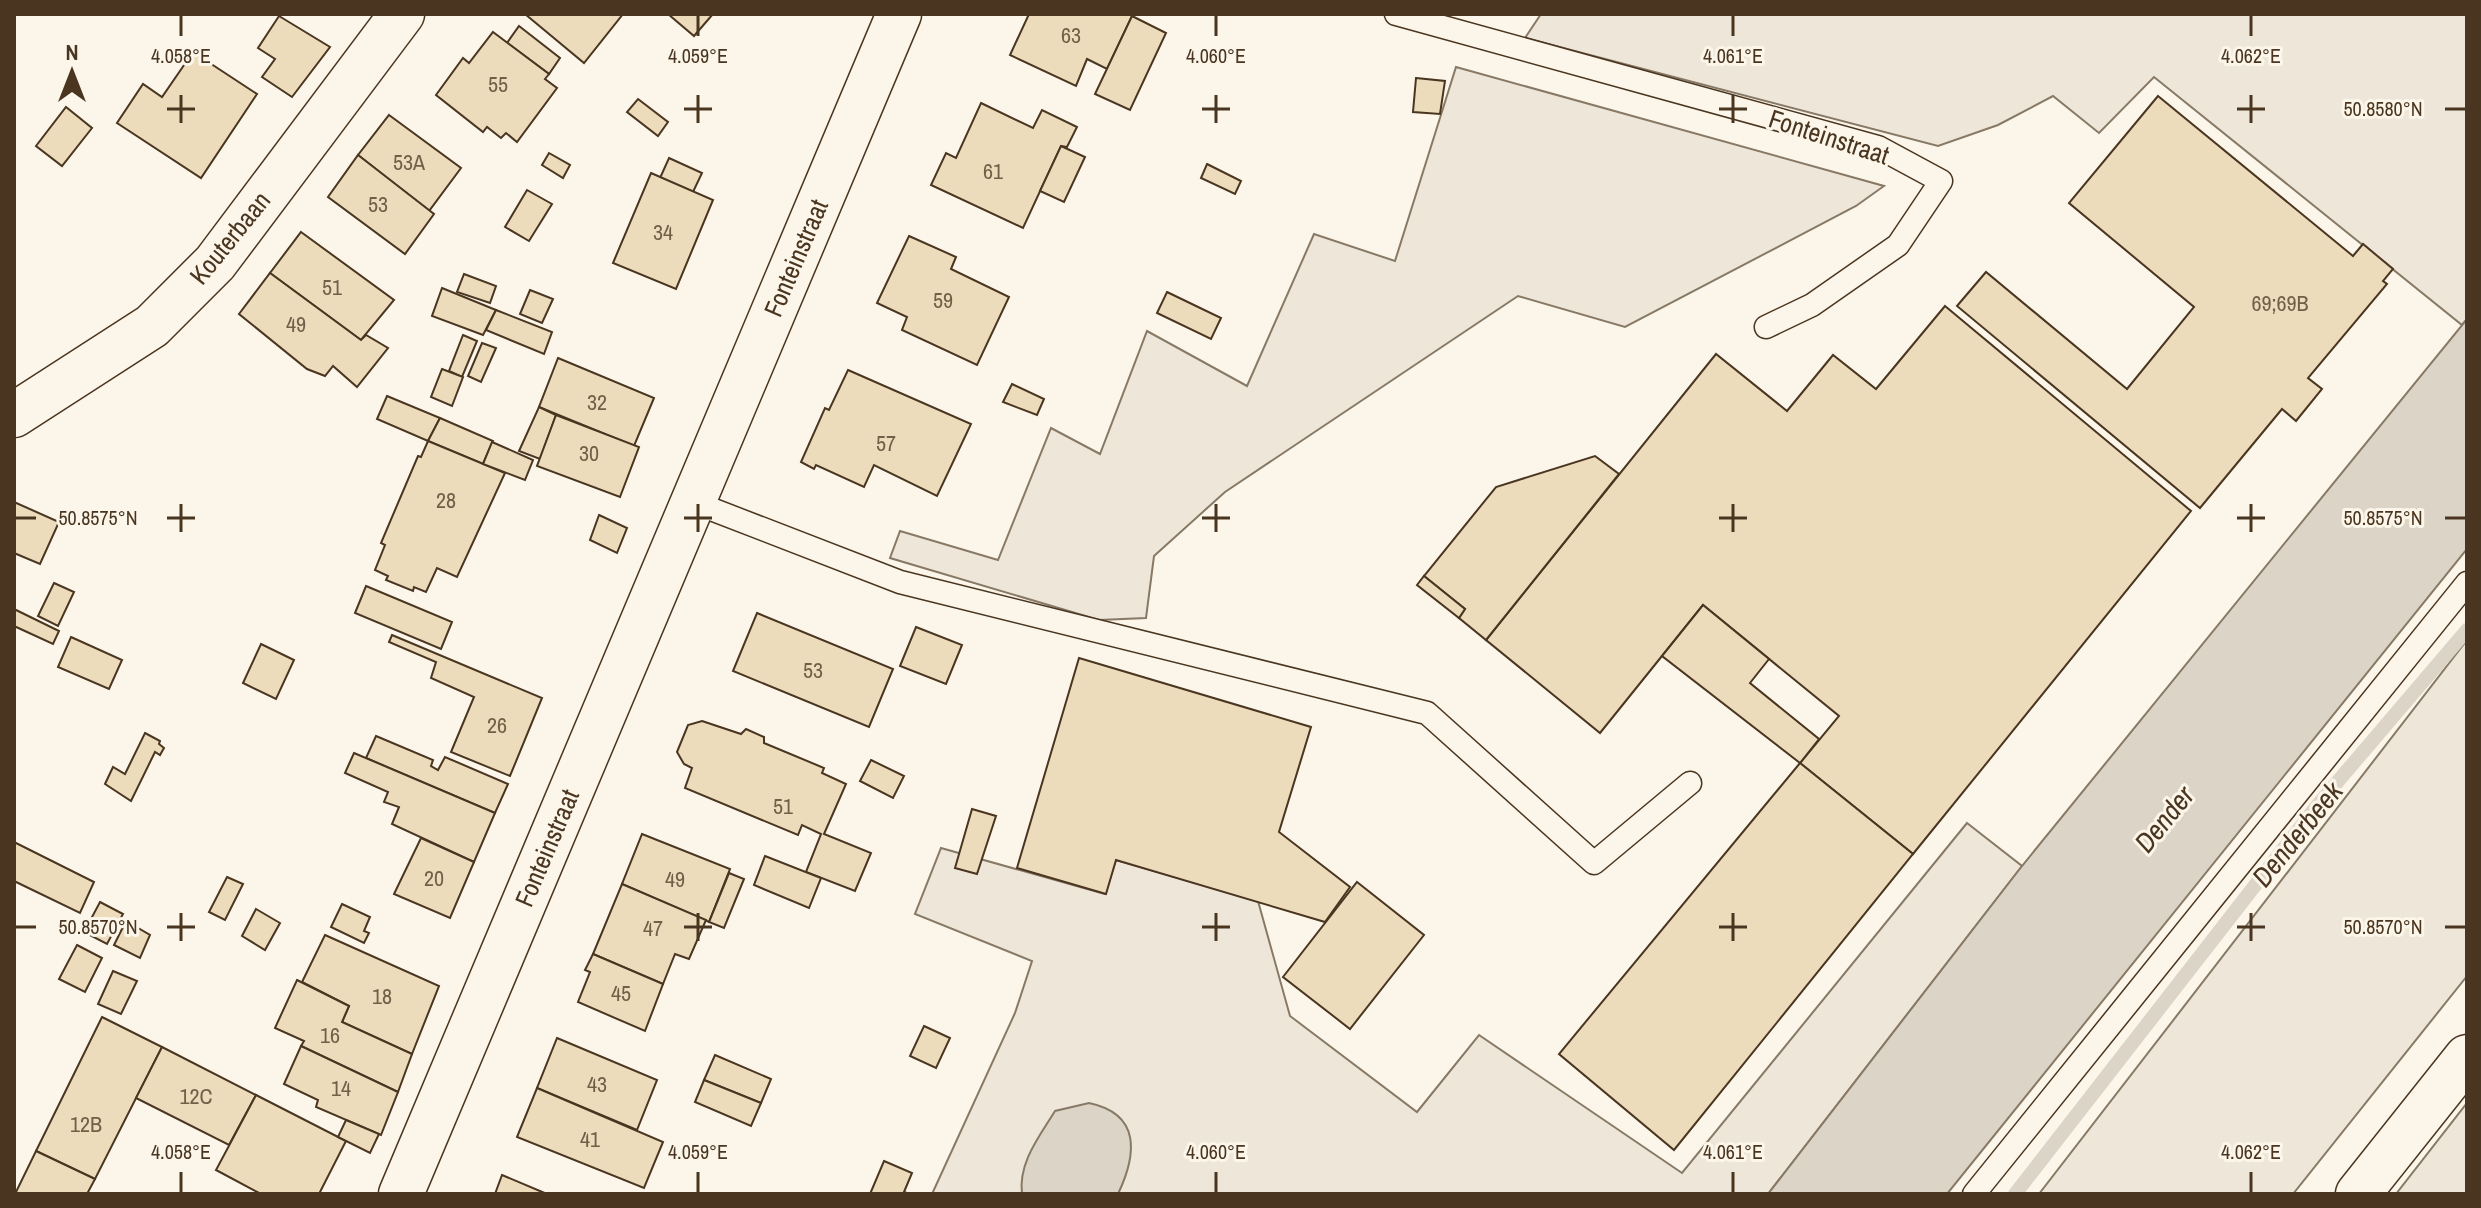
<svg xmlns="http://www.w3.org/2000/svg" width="2481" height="1208" viewBox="0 0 2481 1208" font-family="'Archivo Narrow',sans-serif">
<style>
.green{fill:#ede6d9;stroke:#887966;stroke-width:2}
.water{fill:#dcd4c6;stroke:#887966;stroke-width:2}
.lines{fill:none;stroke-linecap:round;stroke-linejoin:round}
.stream{stroke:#dcd4c6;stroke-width:14}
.building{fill:#ecdcbc;stroke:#4a3520;stroke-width:2}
.lane-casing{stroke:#4a3520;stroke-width:25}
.street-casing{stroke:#4a3520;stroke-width:47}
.secondary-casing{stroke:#4a3520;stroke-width:47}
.lane{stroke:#fbf6e9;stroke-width:22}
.street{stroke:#fbf6e9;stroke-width:44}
.secondary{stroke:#fbf6e9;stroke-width:44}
.ticks{fill:none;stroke:#4a3520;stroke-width:3}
.labels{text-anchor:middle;stroke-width:6;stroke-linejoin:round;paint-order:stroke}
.number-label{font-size:22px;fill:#725f47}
.street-label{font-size:26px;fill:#4a3520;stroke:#fbf6e9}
.water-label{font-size:28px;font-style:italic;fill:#4a3520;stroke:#fbf6e9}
.ticks-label{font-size:20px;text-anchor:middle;fill:#4a3520;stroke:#fbf6e9;stroke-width:6;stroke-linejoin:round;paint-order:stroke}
</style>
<rect width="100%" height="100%" fill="#fbf6e9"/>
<g class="green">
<path d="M 1541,14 L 2467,14 L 2467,319 L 2462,325 L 2154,77 L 2099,133 L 2053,96 L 1998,125 L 1938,146 L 1525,38 Z"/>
<path d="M 1456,67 L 1884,186 L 1856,206 L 1625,327 L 1518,296 L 1225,492 L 1154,556 L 1146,618 L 1099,620 L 890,558 L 900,531 L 998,560 L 1051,428 L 1100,454 L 1147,331 L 1247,386 L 1314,234 L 1395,261 Z"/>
<path d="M 2467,640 L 2467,976 L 2293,1194 L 2039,1194 Z"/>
<path d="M 1967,823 L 2022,866 L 1768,1194 L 932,1194 L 1015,1013 L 1032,961 L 915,914 L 941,848 L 1105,894 L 1116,860 L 1258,901 L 1290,1016 L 1417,1112 L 1479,1035 L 1682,1173 Z"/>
<path d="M 2467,1103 L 2467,1194 L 2396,1194 Z"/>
</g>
<g class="water">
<path d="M 2467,319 L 2467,549 L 1947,1194 L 1768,1194 L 2022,866 Z"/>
<path d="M 1089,1103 C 1141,1114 1137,1154 1118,1194 L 1022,1194 C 1018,1163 1039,1137 1055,1111 Z"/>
</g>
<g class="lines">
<path class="stream" d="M 2015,1194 L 2316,807 L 2467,630"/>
</g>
<g class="building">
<path d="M 525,14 L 623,14 L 584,63 Z"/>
<path d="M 668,14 L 713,14 L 694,36 Z"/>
<path d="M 1029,14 L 1129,14 L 1132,16 L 1107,69 L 1087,59 L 1076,86 L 1010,55 Z"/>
<path d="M 279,16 L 330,47 L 292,97 L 262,77 L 275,59 L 258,48 Z"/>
<path d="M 1132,16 L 1166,33 L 1130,110 L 1095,94 Z"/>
<path d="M 519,26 L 560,58 L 549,74 L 507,43 Z"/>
<path d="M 493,32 L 549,74 L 545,79 L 557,88 L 517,142 L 506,133 L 501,138 L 487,127 L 483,132 L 436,95 L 463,58 L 469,63 Z"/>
<path d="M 193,52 L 257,94 L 201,178 L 117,123 L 143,84 L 162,97 Z"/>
<path d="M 1416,78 L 1445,81 L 1440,114 L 1413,112 Z"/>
<path d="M 2158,96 L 2353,256 L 2363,244 L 2393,269 L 2383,281 L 2387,284 L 2308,378 L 2322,389 L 2296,421 L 2282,409 L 2200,508 L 1957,306 L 1986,272 L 2127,389 L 2194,307 L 2069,203 Z"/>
<path d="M 638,99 L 668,122 L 658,136 L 627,112 Z"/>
<path d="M 981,103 L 1033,128 L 1042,110 L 1077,127 L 1067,147 L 1061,146 L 1023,228 L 931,185 L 946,153 L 956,158 Z"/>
<path d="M 66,107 L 92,128 L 62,166 L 36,146 Z"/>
<path d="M 389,115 L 461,168 L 429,211 L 358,155 Z"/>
<path d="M 1061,146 L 1085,157 L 1064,202 L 1040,191 Z"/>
<path d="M 549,153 L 570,165 L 563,178 L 542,165 Z"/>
<path d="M 358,155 L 434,214 L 405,254 L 328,197 Z"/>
<path d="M 669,158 L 702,173 L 693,192 L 660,178 Z"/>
<path d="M 1207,164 L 1241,181 L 1235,194 L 1201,178 Z"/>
<path d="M 651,173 L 713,200 L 676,289 L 613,263 Z"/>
<path d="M 527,190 L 552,204 L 529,241 L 505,227 Z"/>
<path d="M 301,232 L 394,300 L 361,340 L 270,273 Z"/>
<path d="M 909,236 L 956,257 L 951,269 L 1009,297 L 977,365 L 902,330 L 907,317 L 877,303 Z"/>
<path d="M 270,273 L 361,340 L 366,335 L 388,348 L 357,387 L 333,366 L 325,376 L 307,369 L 239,314 Z"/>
<path d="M 464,274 L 496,286 L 490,303 L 457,292 Z"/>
<path d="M 442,288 L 496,310 L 483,335 L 432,316 Z"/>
<path d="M 530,290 L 553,299 L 542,323 L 520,314 Z"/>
<path d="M 1167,292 L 1221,318 L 1211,339 L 1157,313 Z"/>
<path d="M 1945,306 L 2191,511 L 1913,854 L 1800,763 L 1839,716 L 1703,605 L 1600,733 L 1486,640 L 1716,354 L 1787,411 L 1833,355 L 1876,389 Z"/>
<path d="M 496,310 L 552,332 L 544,354 L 486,330 Z"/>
<path d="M 463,335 L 477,341 L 462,377 L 449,371 Z"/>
<path d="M 482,343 L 496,348 L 481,382 L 468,376 Z"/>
<path d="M 558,358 L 654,398 L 634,446 L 539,407 Z"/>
<path d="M 442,369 L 463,377 L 452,406 L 431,397 Z"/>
<path d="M 848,370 L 971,424 L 937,496 L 874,465 L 864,487 L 816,465 L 814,469 L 801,462 L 825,408 L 829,410 Z"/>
<path d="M 1012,384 L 1044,399 L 1037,415 L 1003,402 Z"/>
<path d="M 387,396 L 440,418 L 428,441 L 377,419 Z"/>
<path d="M 539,407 L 556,415 L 540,459 L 519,451 Z"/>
<path d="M 556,415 L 639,447 L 620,497 L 537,466 Z"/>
<path d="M 440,418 L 493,441 L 483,464 L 428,441 Z"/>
<path d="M 428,441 L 505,473 L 457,577 L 437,568 L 426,592 L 414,587 L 413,591 L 386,580 L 388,576 L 375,570 L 385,545 L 381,543 L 418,456 L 421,457 Z"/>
<path d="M 492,442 L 533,460 L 525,480 L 483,464 Z"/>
<path d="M 1595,456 L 1619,474 L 1486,640 L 1459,618 L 1465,609 L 1424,576 L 1496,487 Z"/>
<path d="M 14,502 L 59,522 L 40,564 L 14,553 Z"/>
<path d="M 599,515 L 627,528 L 617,553 L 590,540 Z"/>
<path d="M 1424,576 L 1465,609 L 1459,618 L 1417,585 Z"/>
<path d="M 54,583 L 74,592 L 58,626 L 38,616 Z"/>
<path d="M 366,586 L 452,622 L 441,649 L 355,613 Z"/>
<path d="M 1703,605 L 1769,659 L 1750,683 L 1819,739 L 1800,763 L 1662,656 Z"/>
<path d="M 14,609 L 59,631 L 53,644 L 14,626 Z"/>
<path d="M 757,613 L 893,669 L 869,727 L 733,671 Z"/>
<path d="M 916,627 L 962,645 L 946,684 L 900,666 Z"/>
<path d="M 392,635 L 542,698 L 510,776 L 451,752 L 474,697 L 431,678 L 436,662 L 389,642 Z"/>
<path d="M 71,637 L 122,660 L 109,689 L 58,667 Z"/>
<path d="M 261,644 L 294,660 L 276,699 L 243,683 Z"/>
<path d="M 1079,658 L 1311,727 L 1279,832 L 1350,887 L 1325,922 L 1116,860 L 1106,894 L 1017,868 Z"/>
<path d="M 702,721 L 741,734 L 746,729 L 764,737 L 764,743 L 824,768 L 822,773 L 846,784 L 824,834 L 871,853 L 855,891 L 806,872 L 821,834 L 802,825 L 798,835 L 685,788 L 692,768 L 684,764 L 677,752 L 688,725 Z"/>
<path d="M 145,733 L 160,741 L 159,744 L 164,748 L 160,755 L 155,752 L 131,801 L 105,784 L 113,767 L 125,774 Z"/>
<path d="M 376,736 L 433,760 L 431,766 L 438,770 L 445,757 L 508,784 L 495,813 L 366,758 Z"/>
<path d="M 354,753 L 495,813 L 474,862 L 392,824 L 399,807 L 384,802 L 388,792 L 345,773 Z"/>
<path d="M 871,760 L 904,776 L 893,798 L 860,781 Z"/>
<path d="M 1800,763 L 1913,854 L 1674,1150 L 1559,1054 Z"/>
<path d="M 972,809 L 996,816 L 977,874 L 955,868 Z"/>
<path d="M 642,834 L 730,869 L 709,922 L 622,884 Z"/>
<path d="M 421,838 L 474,862 L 450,918 L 394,894 Z"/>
<path d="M 14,842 L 94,882 L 80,913 L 14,881 Z"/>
<path d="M 765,856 L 821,878 L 809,908 L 754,885 Z"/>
<path d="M 729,873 L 744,879 L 724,928 L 709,922 Z"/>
<path d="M 227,877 L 243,884 L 225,920 L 209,912 Z"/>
<path d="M 1357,882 L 1424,935 L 1350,1029 L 1283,977 Z"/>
<path d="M 622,884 L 706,920 L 689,959 L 675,954 L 663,984 L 593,954 Z"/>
<path d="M 100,902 L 123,914 L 107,944 L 84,932 Z"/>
<path d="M 342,904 L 370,917 L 364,931 L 369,933 L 364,943 L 331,927 Z"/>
<path d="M 256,909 L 280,923 L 265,950 L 242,936 Z"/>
<path d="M 126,921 L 150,935 L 140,958 L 114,945 Z"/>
<path d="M 325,935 L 439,986 L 412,1054 L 342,1022 L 349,1006 L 302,982 Z"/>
<path d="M 77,945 L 102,958 L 85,992 L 59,979 Z"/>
<path d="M 593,954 L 663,984 L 645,1031 L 578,1002 L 590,972 L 585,970 Z"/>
<path d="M 113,971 L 137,981 L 121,1014 L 98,1004 Z"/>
<path d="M 297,980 L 349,1006 L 342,1022 L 412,1054 L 398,1092 L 301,1046 L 304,1041 L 275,1028 Z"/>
<path d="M 102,1017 L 162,1047 L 95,1179 L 36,1151 Z"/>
<path d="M 924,1026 L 950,1038 L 936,1068 L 910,1056 Z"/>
<path d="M 557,1038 L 657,1080 L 637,1130 L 537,1088 Z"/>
<path d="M 301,1046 L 398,1092 L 381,1135 L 316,1107 L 318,1100 L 284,1084 Z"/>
<path d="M 162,1047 L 256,1095 L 229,1145 L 136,1098 Z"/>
<path d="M 715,1055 L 771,1079 L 761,1103 L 704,1080 Z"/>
<path d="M 704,1080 L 761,1103 L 751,1126 L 695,1102 Z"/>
<path d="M 537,1088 L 663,1142 L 644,1188 L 517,1137 Z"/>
<path d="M 256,1095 L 346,1141 L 319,1194 L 261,1194 L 216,1170 Z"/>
<path d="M 346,1120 L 379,1134 L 370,1153 L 338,1137 Z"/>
<path d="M 36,1151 L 95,1179 L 87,1194 L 15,1194 Z"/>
<path d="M 884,1161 L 912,1173 L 904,1192 L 910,1194 L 870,1194 Z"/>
<path d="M 502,1175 L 547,1194 L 495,1194 Z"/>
</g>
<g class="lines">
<defs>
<g id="lane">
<path d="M 1396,14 L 1878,147 L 1941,181 L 1898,245 L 1812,305 L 1766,327"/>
<path d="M 693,502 L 900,582 L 1427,713 L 1594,863 L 1690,783"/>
<path d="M 1974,1194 L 2467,583"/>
</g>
<g id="street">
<path d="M 14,415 L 152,326 L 215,263 L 402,14"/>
<path d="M 401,1194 L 899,14"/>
</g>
<path id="secondary" d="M 2358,1194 L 2467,1057"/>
</defs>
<use href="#lane" class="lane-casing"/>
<use href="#street" class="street-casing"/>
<use href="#secondary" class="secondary-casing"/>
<use href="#lane" class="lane"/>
<use href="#street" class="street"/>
<use href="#secondary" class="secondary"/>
</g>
<path class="ticks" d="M 181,16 L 181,36M 698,16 L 698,36M 1216,16 L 1216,36M 1733,16 L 1733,36M 2251,16 L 2251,36M 181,95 L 181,123M 698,95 L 698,123M 1216,95 L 1216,123M 1733,95 L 1733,123M 2251,95 L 2251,123M 167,109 L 195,109M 684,109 L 712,109M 1202,109 L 1230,109M 1719,109 L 1747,109M 2237,109 L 2265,109M 2445,109 L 2465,109M 181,504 L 181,532M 698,504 L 698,532M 1216,504 L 1216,532M 1733,504 L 1733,532M 2251,504 L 2251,532M 16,518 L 36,518M 167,518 L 195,518M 684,518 L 712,518M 1202,518 L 1230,518M 1719,518 L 1747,518M 2237,518 L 2265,518M 2445,518 L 2465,518M 181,913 L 181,941M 698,913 L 698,941M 1216,913 L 1216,941M 1733,913 L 1733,941M 2251,913 L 2251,941M 16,927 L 36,927M 167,927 L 195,927M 684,927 L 712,927M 1202,927 L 1230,927M 1719,927 L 1747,927M 2237,927 L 2265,927M 2445,927 L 2465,927M 181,1172 L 181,1192M 698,1172 L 698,1192M 1216,1172 L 1216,1192M 1733,1172 L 1733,1192M 2251,1172 L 2251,1192"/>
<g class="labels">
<g class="number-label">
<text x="1071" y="43">63</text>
<text x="498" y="92">55</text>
<text x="409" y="170">53A</text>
<text x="993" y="179">61</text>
<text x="378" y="212">53</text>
<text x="663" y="240">34</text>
<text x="332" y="295">51</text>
<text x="943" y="308">59</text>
<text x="2280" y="311">69;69B</text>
<text x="296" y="332">49</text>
<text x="597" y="410">32</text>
<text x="886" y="451">57</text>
<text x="589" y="461">30</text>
<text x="446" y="508">28</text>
<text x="813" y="678">53</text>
<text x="497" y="733">26</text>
<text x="783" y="814">51</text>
<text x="434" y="886">20</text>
<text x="675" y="887">49</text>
<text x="653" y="936">47</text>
<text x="621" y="1001">45</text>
<text x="382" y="1004">18</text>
<text x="330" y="1043">16</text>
<text x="597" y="1092">43</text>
<text x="341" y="1096">14</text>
<text x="196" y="1104">12C</text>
<text x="86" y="1132">12B</text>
<text x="590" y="1147">41</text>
</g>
<g class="street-label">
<text transform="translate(1829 137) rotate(18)" y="9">Fonteinstraat</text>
<text transform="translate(230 238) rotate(-51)" y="9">Kouterbaan</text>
<text transform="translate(796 258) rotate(-67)" y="9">Fonteinstraat</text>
<text transform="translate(547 848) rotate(-67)" y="9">Fonteinstraat</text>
</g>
<g class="water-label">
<text transform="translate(2164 819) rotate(-51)" y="10">Dender</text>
<text transform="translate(2297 834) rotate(-51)" y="10">Denderbeek</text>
</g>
</g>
<g class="ticks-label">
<text x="181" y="63">4.058°E</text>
<text x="698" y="63">4.059°E</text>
<text x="1216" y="63">4.060°E</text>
<text x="1733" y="63">4.061°E</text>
<text x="2251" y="63">4.062°E</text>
<text x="2383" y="116">50.8580°N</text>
<text x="98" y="525">50.8575°N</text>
<text x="2383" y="525">50.8575°N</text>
<text x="98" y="934">50.8570°N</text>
<text x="2383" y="934">50.8570°N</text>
<text x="181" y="1159">4.058°E</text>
<text x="698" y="1159">4.059°E</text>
<text x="1216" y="1159">4.060°E</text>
<text x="1733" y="1159">4.061°E</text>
<text x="2251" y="1159">4.062°E</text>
</g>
<rect width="2481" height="1208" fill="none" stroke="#4a3520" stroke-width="32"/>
<g transform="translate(72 72)" stroke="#fbf6e9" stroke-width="6" paint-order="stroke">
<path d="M0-6L14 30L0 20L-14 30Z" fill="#4a3520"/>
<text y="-12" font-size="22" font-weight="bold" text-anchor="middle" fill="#4a3520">N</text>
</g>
</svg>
